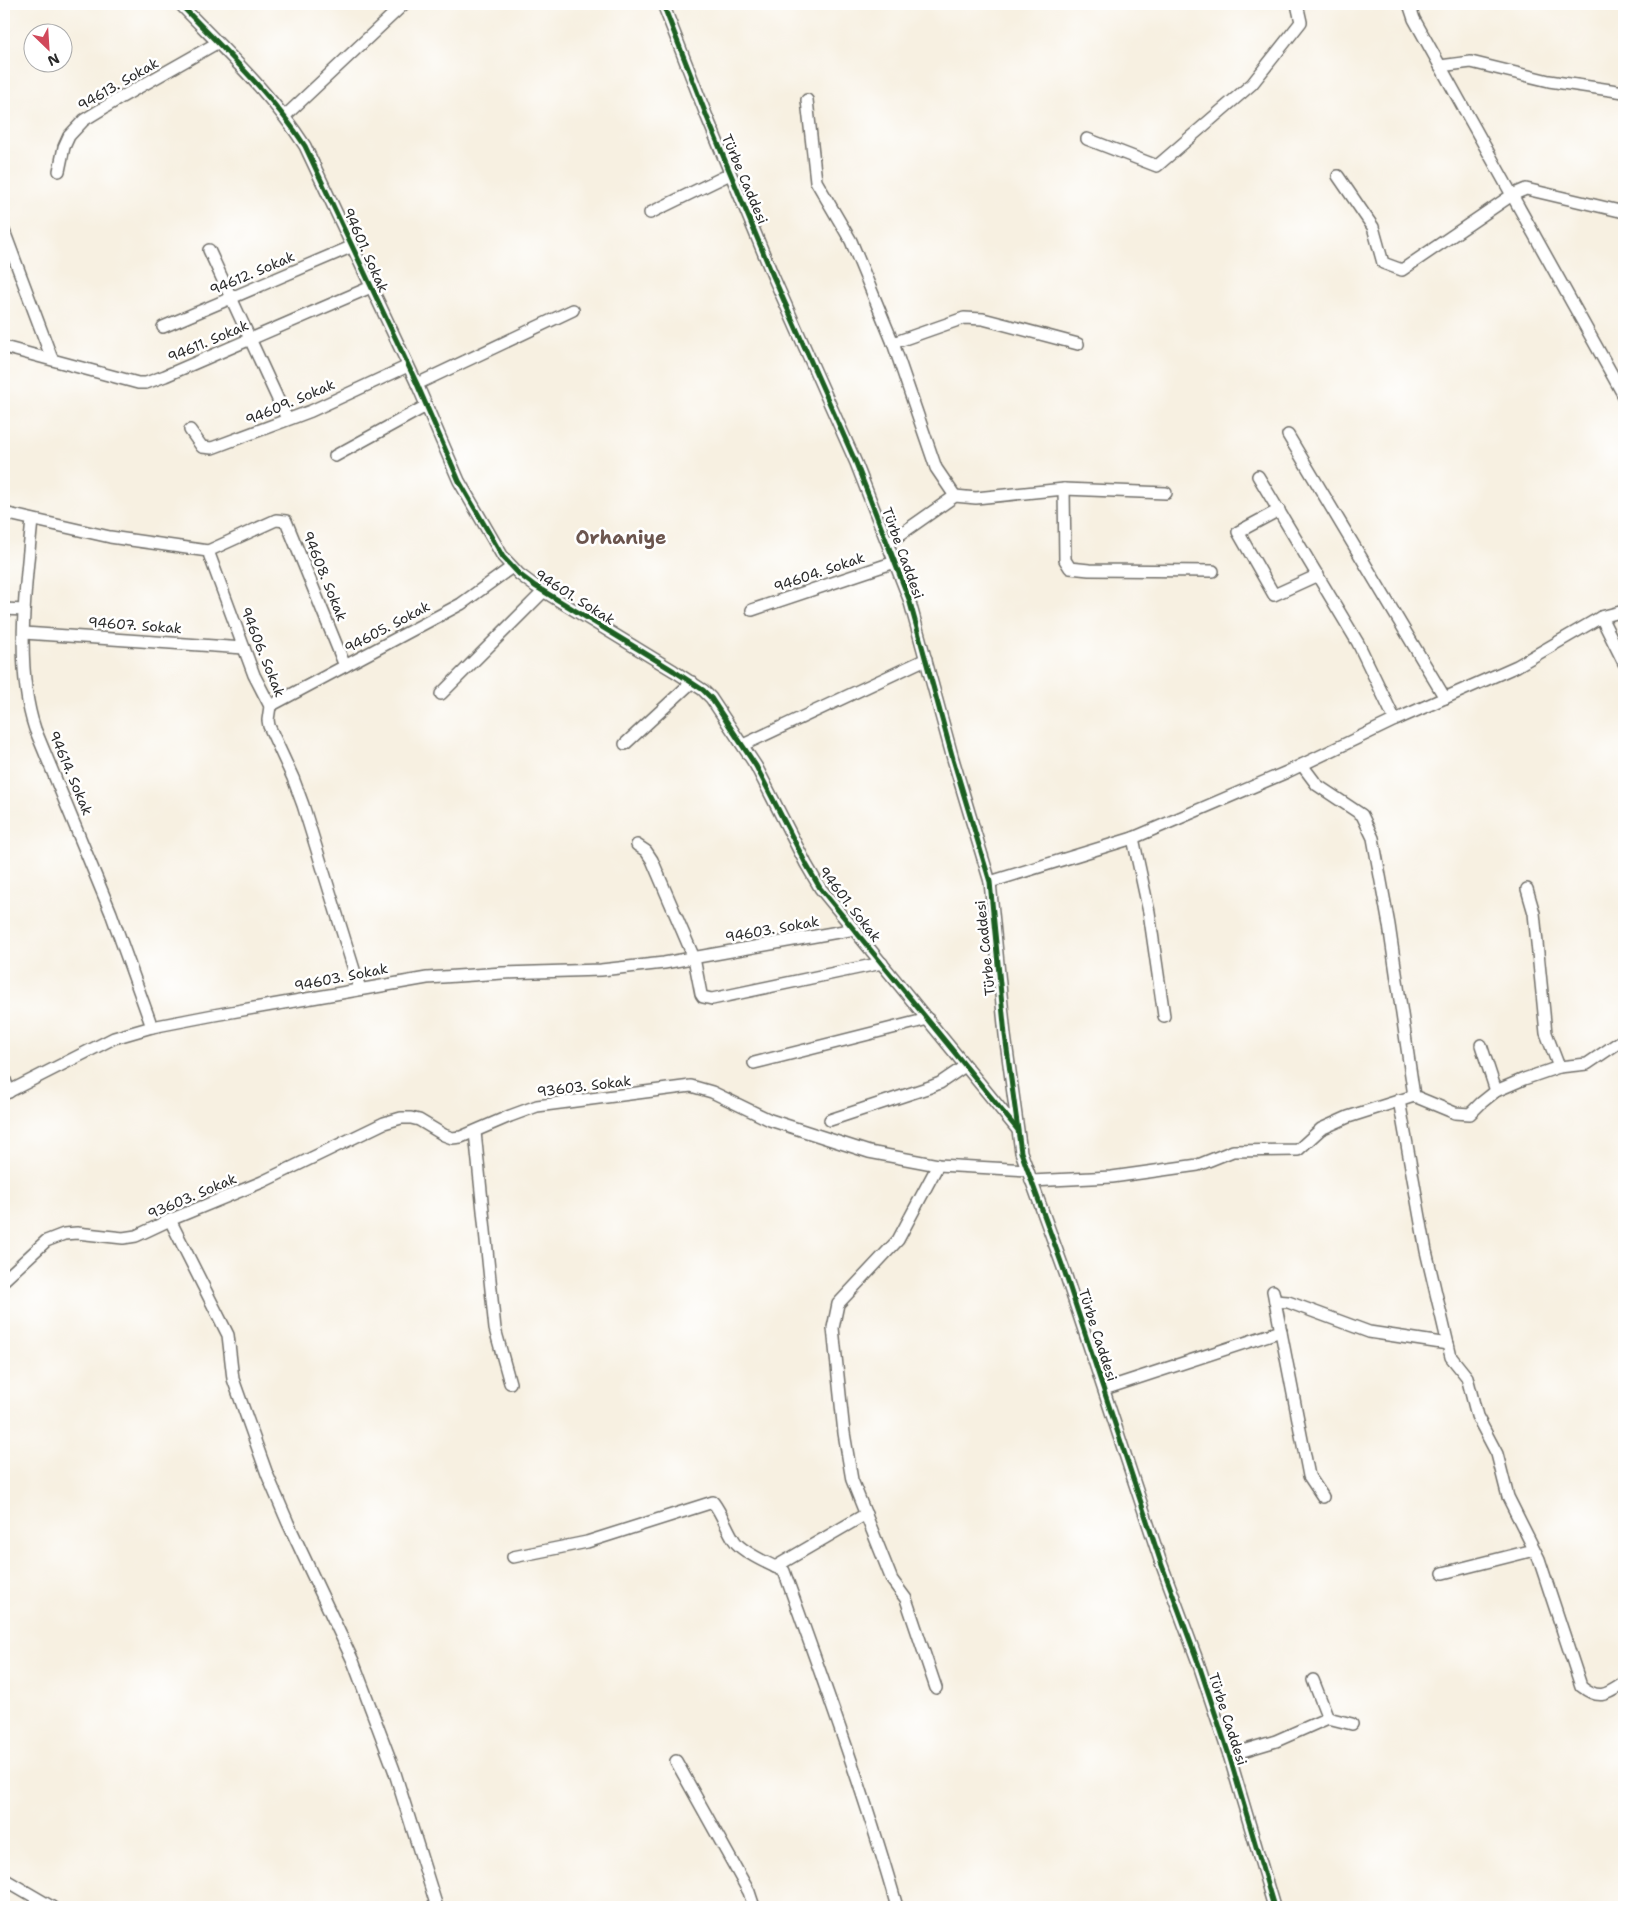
<svg xmlns="http://www.w3.org/2000/svg" width="1628" height="1911" viewBox="0 0 1628 1911" font-family="'Shantell Sans',sans-serif">
<style>
.lines{fill:none;stroke-linecap:round;stroke-linejoin:round}
.minor-casing{stroke:#72706b;stroke-width:14}
.minor{stroke:#fff;stroke-width:11}
.cycleway-casing{stroke:#fff;stroke-width:8}
.cycleway{stroke:#1b5e20;stroke-width:5}
.labels{text-anchor:middle;stroke-width:5;stroke-linejoin:round;paint-order:stroke}
.street-label{font-size:14px;fill:#2b2b2b;stroke:#fff}
.district-label{font-size:19px;font-weight:bold;fill:#6c564f;stroke:#fff}
</style>
<rect width="100%" height="100%" fill="#fff"/>
<filter id="ink" filterUnits="userSpaceOnUse"><feTurbulence type="fractalNoise" baseFrequency=".02" numOctaves="2"/><feDisplacementMap in="SourceGraphic" scale="10" xChannelSelector="R" yChannelSelector="G"/><feConvolveMatrix kernelMatrix="1 2 1 2 8 2 1 2 1" color-interpolation-filters="sRGB"/></filter>
<filter id="wash" filterUnits="userSpaceOnUse"><feTurbulence type="fractalNoise" baseFrequency=".0096" numOctaves="4" result="noise"/><feDisplacementMap in="SourceGraphic" scale="20" xChannelSelector="R" yChannelSelector="G"/><feGaussianBlur stdDeviation="1.12" result="paint"/><feColorMatrix in="noise" values="0 0 0 0 0 0 0 0 0 0 0 0 0 0 0 0 0 1.4 0 .05"/><feComposite in="paint" operator="in"/></filter>
<g filter="url(#wash)">
<rect width="100%" height="100%" fill="#f7f0e1"/>
</g>
<g filter="url(#ink)">
<g class="lines">
<defs>
<g id="minor">
<path d="M 180,4 C 223,49 271,93 305,146 L 417,384 L 459,481 L 503,557 L 519,574 L 535,586 L 674,671 L 703,690 L 711,698 L 756,766 L 806,864 L 820,888 L 1017,1129"/>
<path d="M 663,4 L 707,117 L 773,276 L 856,463 L 909,599 L 953,759 L 990,882 L 1005,1035 L 1021,1152 L 1065,1273 L 1160,1560 L 1199,1665 L 1229,1755 L 1274,1907"/>
<path d="M 1409,4 L 1414,19 L 1624,396"/>
<path d="M 1440,66 L 1471,62 L 1549,81 L 1624,92"/>
<path d="M 807,100 L 816,181 L 851,241 L 893,343 L 936,468 L 955,496"/>
<path d="M 285,116 L 404,4"/>
<path d="M 1087,139 L 1157,166 L 1252,84 L 1301,22 L 1297,4"/>
<path d="M 59,171 L 64,147 L 69,136 L 84,120 L 120,98 L 217,43"/>
<path d="M 1338,176 L 1373,227 L 1383,263 L 1402,270 L 1512,195 L 1526,189 L 1624,212"/>
<path d="M 650,213 L 730,174"/>
<path d="M 4,231 L 52,359"/>
<path d="M 209,250 L 287,419"/>
<path d="M 163,327 L 353,246"/>
<path d="M 893,343 L 964,318 L 983,319 L 1078,344"/>
<path d="M 4,347 L 138,383 L 146,383 L 165,376 L 371,287"/>
<path d="M 417,384 L 573,310"/>
<path d="M 190,430 L 202,447 L 212,448 L 311,411 L 408,366"/>
<path d="M 1288,435 L 1445,698"/>
<path d="M 335,456 L 426,406"/>
<path d="M 1258,476 L 1358,643 L 1395,720"/>
<path d="M 1064,489 L 1065,560 L 1070,568 L 1089,570 L 1213,571"/>
<path d="M 1279,510 L 1238,532 L 1274,595 L 1318,575"/>
<path d="M 4,513 L 110,537 L 208,551 L 254,675 L 270,706 L 268,720 L 269,726 L 293,778 L 303,805 L 360,989"/>
<path d="M 32,520 C 26,585 14,666 35,729 L 111,913 L 152,1027"/>
<path d="M 888,543 L 955,496 L 976,498 L 1064,489 L 1166,493"/>
<path d="M 208,551 L 276,520 L 286,521 L 345,666"/>
<path d="M 4,609 L 24,610"/>
<path d="M 752,610 L 895,562"/>
<path d="M 1601,617 L 1624,663"/>
<path d="M 24,633 L 244,648"/>
<path d="M 441,694 L 543,592"/>
<path d="M 270,706 L 461,604 L 512,567"/>
<path d="M 625,744 L 692,682"/>
<path d="M 743,745 L 926,659"/>
<path d="M 1302,765 L 1317,785 L 1362,815 L 1373,838 L 1389,925 L 1414,1096"/>
<path d="M 1133,838 L 1149,912 L 1164,1016"/>
<path d="M 637,845 L 646,851 L 652,860 L 694,958 L 701,994 L 703,997 L 712,999 L 882,963"/>
<path d="M 990,882 L 1133,838 L 1287,772 L 1395,720 L 1517,666 L 1601,617 L 1624,611"/>
<path d="M 1527,889 L 1534,913 L 1546,1033 L 1559,1067"/>
<path d="M 1481,1045 L 1496,1091"/>
<path d="M 754,1063 L 928,1019"/>
<path d="M 4,1077 L 9,1092"/>
<path d="M 4,1094 L 114,1038 L 152,1027 L 214,1015 L 427,978 L 503,973 L 601,970 L 664,963 L 855,929"/>
<path d="M 1399,1100 L 1426,1251 L 1451,1357 L 1467,1377 L 1477,1416 L 1497,1454 L 1508,1497 L 1539,1559 L 1581,1686 C 1600,1701 1607,1694 1624,1683"/>
<path d="M 830,1120 L 930,1087 L 940,1083 L 965,1066"/>
<path d="M 475,1132 L 495,1329 L 510,1383"/>
<path d="M 1031,1181 L 1112,1177 L 1198,1165 L 1233,1151 L 1298,1150 L 1321,1129 L 1348,1117 L 1414,1096 L 1455,1113 L 1470,1114 L 1481,1103 L 1496,1091 L 1524,1079 L 1559,1067 L 1587,1064 L 1624,1039"/>
<path d="M 170,1220 L 228,1335 L 233,1379 L 267,1474 L 288,1523 L 353,1661 L 394,1770 L 437,1907"/>
<path d="M 4,1280 L 46,1241 L 64,1234 L 77,1233 L 123,1238 L 136,1236 L 170,1220 L 262,1182 L 384,1123 L 401,1118 L 411,1118 L 419,1120 L 444,1135 L 452,1138 L 461,1137 L 510,1116 L 537,1106 L 691,1086 L 712,1092 L 770,1120 L 869,1152 L 938,1165 L 1027,1170"/>
<path d="M 1273,1291 L 1309,1476 L 1323,1497"/>
<path d="M 1275,1301 L 1288,1302 L 1369,1332 L 1448,1344"/>
<path d="M 1104,1389 L 1281,1331"/>
<path d="M 513,1557 L 587,1542 L 713,1502 C 722,1514 726,1527 734,1540 C 741,1552 771,1565 784,1571 C 824,1683 865,1794 897,1907"/>
<path d="M 775,1567 L 866,1514"/>
<path d="M 1443,1573 L 1534,1550"/>
<path d="M 1313,1680 L 1328,1718"/>
<path d="M 936,1688 L 906,1599 L 892,1580 L 852,1480 L 844,1433 L 833,1328 L 838,1304 L 898,1240 L 938,1165"/>
<path d="M 1229,1755 L 1276,1741 L 1328,1718 L 1352,1724"/>
<path d="M 676,1761 L 749,1892 L 754,1907"/>
<path d="M 4,1879 L 52,1907"/>
</g>
</defs>
<use href="#minor" class="minor-casing"/>
<use href="#minor" class="minor"/>
<defs>
<g id="cycleway">
<path d="M 180,4 C 223,49 271,93 305,146 L 417,384 L 459,481 L 503,557 L 519,574 L 535,586 L 674,671 L 703,690 L 711,698 L 756,766 L 806,864 L 820,888 L 1017,1129"/>
<path d="M 663,4 L 707,117 L 773,276 L 856,463 L 909,599 L 953,759 L 990,882 L 1005,1035 L 1021,1152 L 1065,1273 L 1160,1560 L 1199,1665 L 1229,1755 L 1274,1907"/>
</g>
</defs>
<use href="#cycleway" class="cycleway-casing"/>
<use href="#cycleway" class="cycleway"/>
</g>
</g>
<g class="labels">
<g class="street-label">
<text transform="translate(118 84) rotate(-30)" y="5">94613. Sokak</text>
<text transform="translate(745 179) rotate(67)" y="5">Türbe Caddesi</text>
<text transform="translate(366 250) rotate(66)" y="5">94601. Sokak</text>
<text transform="translate(252 273) rotate(-23)" y="5">94612. Sokak</text>
<text transform="translate(208 341) rotate(-23)" y="5">94611. Sokak</text>
<text transform="translate(290 402) rotate(-23)" y="5">94609. Sokak</text>
<text transform="translate(903 553) rotate(70)" y="5">Türbe Caddesi</text>
<text transform="translate(819 572) rotate(-19)" y="5">94604. Sokak</text>
<text transform="translate(325 576) rotate(68)" y="5">94608. Sokak</text>
<text transform="translate(575 597) rotate(32)" y="5">94601. Sokak</text>
<text transform="translate(135 625) rotate(4)" y="5">94607. Sokak</text>
<text transform="translate(387 627) rotate(-28)" y="5">94605. Sokak</text>
<text transform="translate(263 652) rotate(68)" y="5">94606. Sokak</text>
<text transform="translate(71 773) rotate(67)" y="5">94614. Sokak</text>
<text transform="translate(850 904) rotate(52)" y="5">94601. Sokak</text>
<text transform="translate(772 929) rotate(-10)" y="5">94603. Sokak</text>
<text transform="translate(985 948) rotate(-96)" y="5">Türbe Caddesi</text>
<text transform="translate(341 977) rotate(-11)" y="5">94603. Sokak</text>
<text transform="translate(584 1086) rotate(-7)" y="5">93603. Sokak</text>
<text transform="translate(192 1196) rotate(-23)" y="5">93603. Sokak</text>
<text transform="translate(1098 1335) rotate(72)" y="5">Türbe Caddesi</text>
<text transform="translate(1228 1719) rotate(72)" y="5">Türbe Caddesi</text>
</g>
<g class="district-label">
<text x="621" y="544">Orhaniye</text>
</g>
</g>
<rect width="1628" height="1911" fill="none" stroke="#fff" stroke-width="20"/>
<g transform="translate(48 48) rotate(155)"><circle r="24" fill="#ffffff" stroke="#aaaaaa"/>
<path d="M0-4L9 19L0 12L-9 19Z" fill="#d1495b"/>
<text y="-8" font-size="14" font-weight="bold" text-anchor="middle" fill="#2b2b2b">N</text>
</g>
</svg>
